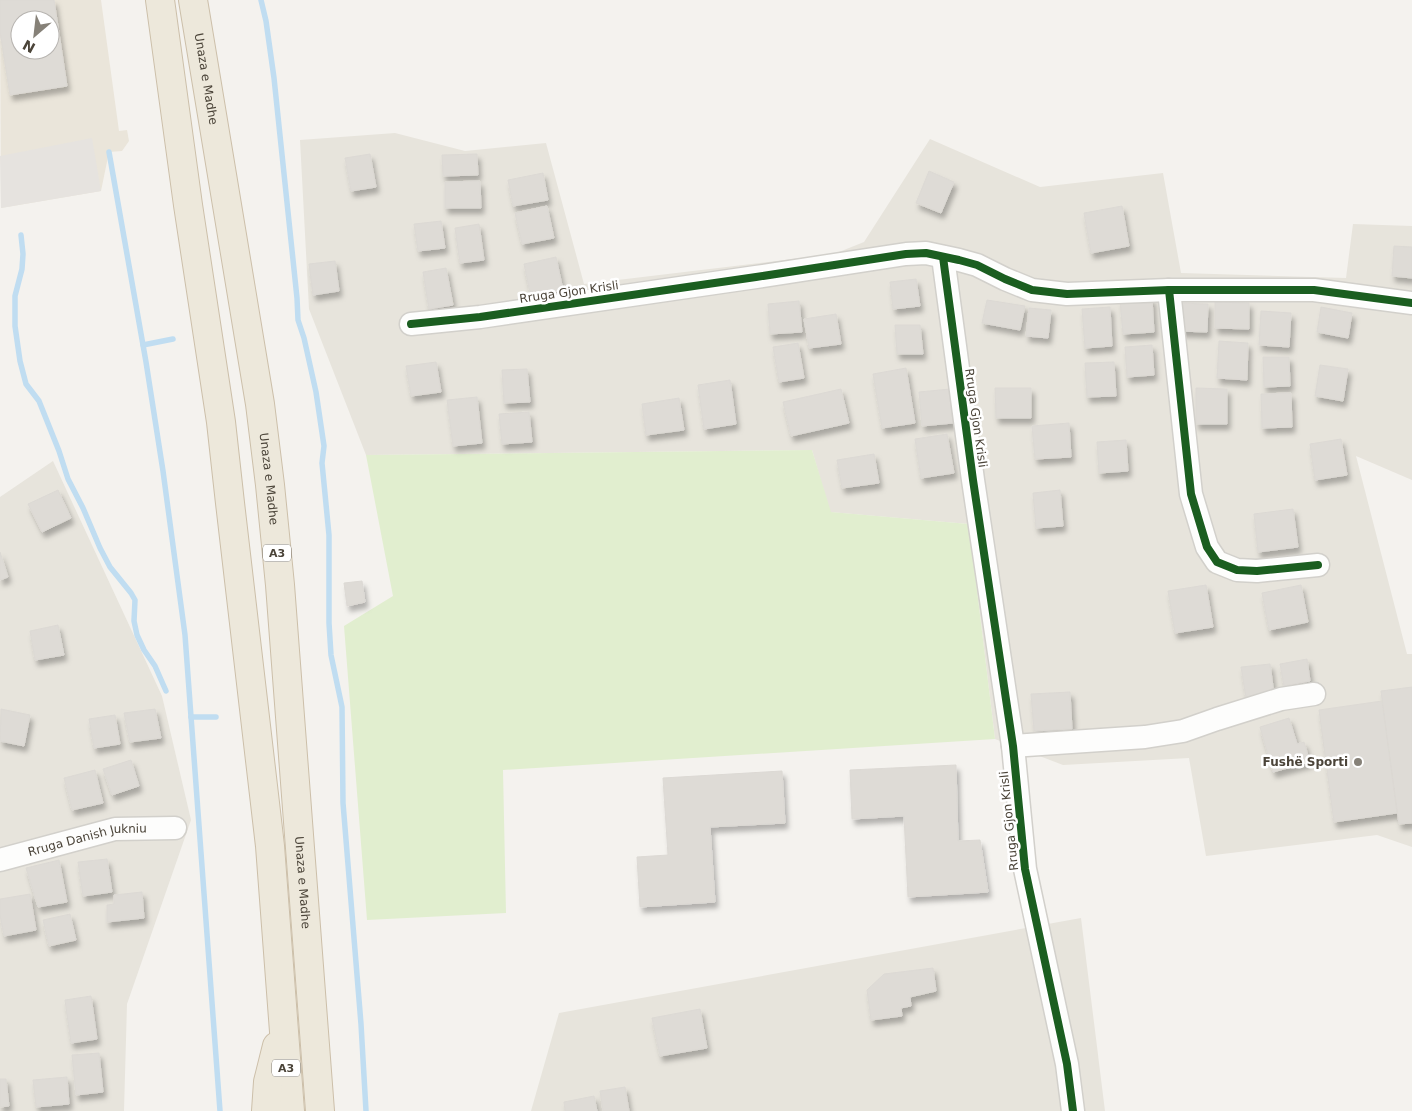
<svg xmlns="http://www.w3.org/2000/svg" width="1412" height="1111" viewBox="0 0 1412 1111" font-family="'DejaVu Sans',sans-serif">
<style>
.residential{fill:#e7e4dc}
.education{fill:#eae5da;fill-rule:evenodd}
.green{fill:#e1eecf}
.parking{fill:#e6e3df}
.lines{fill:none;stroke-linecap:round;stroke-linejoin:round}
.stream{stroke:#c0ddf1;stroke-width:5.5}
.building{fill:#dedbd6;stroke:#dcd9d4;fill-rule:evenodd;filter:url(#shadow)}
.street-casing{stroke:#d2d0cb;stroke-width:25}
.highway-casing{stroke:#ccbfa9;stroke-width:30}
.street{stroke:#fdfdfc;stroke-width:22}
.highway{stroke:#ede8db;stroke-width:28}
.cycleway-casing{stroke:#fff;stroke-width:11}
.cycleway{stroke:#1b5e20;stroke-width:8}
.poi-dot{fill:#868178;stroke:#fff;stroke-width:2}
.labels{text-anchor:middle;stroke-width:5;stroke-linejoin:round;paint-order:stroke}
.shield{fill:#fff;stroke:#817c74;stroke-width:1}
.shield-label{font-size:11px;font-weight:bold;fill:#4b4439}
.street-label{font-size:12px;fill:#4b4439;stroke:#fff}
.poi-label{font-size:12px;font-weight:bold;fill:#4b4439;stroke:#fff;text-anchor:end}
</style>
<defs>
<filter id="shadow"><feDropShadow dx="3" dy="5.5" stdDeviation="2.5" flood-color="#0004"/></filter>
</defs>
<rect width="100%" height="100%" fill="#f4f2ee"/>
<g class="residential">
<path d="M 395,133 L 465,151 L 546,143 L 584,284 L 834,254 L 864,242 L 930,139 L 1040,187 L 1163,173 L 1181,273 L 1346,278 L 1353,224 L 1412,226 L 1412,480 L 1356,456 L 1407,654 L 1412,654 L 1412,847 L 1377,835 L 1206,856 L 1189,758 L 1063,765 L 995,739 L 969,524 L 830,512 L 812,450 L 366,455 L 309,309 L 300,140 Z"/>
<path d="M 53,461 L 162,696 L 191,820 L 127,1004 L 124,1111 L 0,1111 L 0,497 Z"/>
<path d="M 1081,918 L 1105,1111 L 531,1111 L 559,1013 Z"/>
</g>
<path class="education" d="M 0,0 L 101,0 L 119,131 L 127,130 L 129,141 L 122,151 L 109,152 L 101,191 L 1,208 ZM 20,20 L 50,20 L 50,50 L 20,50 Z"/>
<path class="green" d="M 812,450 L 831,512 L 969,524 L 995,739 L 503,770 L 506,913 L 367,920 L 344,626 L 393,596 L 366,455 Z"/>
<path class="parking" d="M 92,138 L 101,191 L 1,208 L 0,156 Z"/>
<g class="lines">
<g class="stream">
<path d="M 261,0 L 266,21 L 274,78 L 297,298 L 298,320 L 304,338 L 316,392 L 324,446 L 322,463 L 329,535 L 329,623 L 331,655 L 342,707 L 343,803 L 361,1024 L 366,1111"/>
<path d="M 109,152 L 146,362 L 163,471 L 185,635 L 220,1111"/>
<path d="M 21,235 L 23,254 L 22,269 L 15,296 L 15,326 L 20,361 L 26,384 L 39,401 L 59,451 L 68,479 L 83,508 L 100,548 L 110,567 L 131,593 L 135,600 L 134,621 L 137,635 L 144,650 L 155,666 L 166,691"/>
<path d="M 143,345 L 173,339"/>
<path d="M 191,717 L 216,717"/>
</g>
</g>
<g class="building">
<path d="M 0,0 L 54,0 L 67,86 L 10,95 L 0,32 ZM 20,20 L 50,20 L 50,50 L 20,50 Z"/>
<path d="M 370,154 L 376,187 L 351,191 L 345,158 Z"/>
<path d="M 477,154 L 478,175 L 443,176 L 442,155 Z"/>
<path d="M 929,171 L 954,182 L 941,213 L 916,203 Z"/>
<path d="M 543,173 L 548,200 L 513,206 L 508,180 Z"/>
<path d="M 480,181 L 481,208 L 445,208 L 445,182 Z"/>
<path d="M 547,206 L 554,238 L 522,244 L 515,213 Z"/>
<path d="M 1122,206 L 1129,246 L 1091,253 L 1084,213 Z"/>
<path d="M 441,221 L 445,248 L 418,251 L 414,224 Z"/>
<path d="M 479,224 L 484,260 L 460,263 L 455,228 Z"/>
<path d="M 1394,246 L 1412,247 L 1412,278 L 1392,276 Z"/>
<path d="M 556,257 L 563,290 L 531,297 L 524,264 Z"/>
<path d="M 335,261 L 339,291 L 313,295 L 309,264 Z"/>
<path d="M 446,268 L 453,305 L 429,309 L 423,272 Z"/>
<path d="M 916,279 L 920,306 L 893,309 L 890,282 Z"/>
<path d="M 1152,298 L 1154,332 L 1123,334 L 1120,301 Z"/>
<path d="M 987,300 L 1025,306 L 1020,330 L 982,323 Z"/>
<path d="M 799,301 L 802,332 L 770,334 L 768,304 Z"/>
<path d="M 1215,302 L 1249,303 L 1249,329 L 1215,328 Z"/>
<path d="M 1179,303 L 1208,304 L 1207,332 L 1178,331 Z"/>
<path d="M 1110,307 L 1112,346 L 1085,348 L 1082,309 Z"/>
<path d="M 1321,307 L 1352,313 L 1348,338 L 1317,332 Z"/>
<path d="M 1029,308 L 1051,310 L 1048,338 L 1026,336 Z"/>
<path d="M 1261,311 L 1291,313 L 1289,347 L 1259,345 Z"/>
<path d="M 836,314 L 841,344 L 809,348 L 804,319 Z"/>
<path d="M 895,325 L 920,325 L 923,354 L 897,354 Z"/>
<path d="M 1219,341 L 1248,343 L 1247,380 L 1217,378 Z"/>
<path d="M 798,343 L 804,378 L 779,382 L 773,347 Z"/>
<path d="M 1152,345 L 1154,375 L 1127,377 L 1125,347 Z"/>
<path d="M 1263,357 L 1289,357 L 1290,386 L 1264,387 Z"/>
<path d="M 436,362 L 441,392 L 411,396 L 406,366 Z"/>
<path d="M 1114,362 L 1116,396 L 1087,397 L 1085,363 Z"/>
<path d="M 1320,365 L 1348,369 L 1343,401 L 1315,396 Z"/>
<path d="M 906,368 L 915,423 L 882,428 L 873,374 Z"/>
<path d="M 527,369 L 530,402 L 504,403 L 502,370 Z"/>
<path d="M 730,380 L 736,424 L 704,429 L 698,385 Z"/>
<path d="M 995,388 L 1031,388 L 1031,418 L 996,418 Z"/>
<path d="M 1196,388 L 1227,389 L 1227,424 L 1196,424 Z"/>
<path d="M 841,389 L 849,423 L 791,436 L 783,402 Z"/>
<path d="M 950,389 L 953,423 L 922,426 L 919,392 Z"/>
<path d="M 1291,393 L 1292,427 L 1262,428 L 1261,394 Z"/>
<path d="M 477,397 L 482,443 L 453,446 L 447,400 Z"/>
<path d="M 679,398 L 684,430 L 646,435 L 642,404 Z"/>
<path d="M 529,412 L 532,442 L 502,444 L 499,414 Z"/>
<path d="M 1069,423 L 1071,457 L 1035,459 L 1032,426 Z"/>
<path d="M 947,434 L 954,473 L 921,478 L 915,439 Z"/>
<path d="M 1341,439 L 1347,475 L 1315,480 L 1310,444 Z"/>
<path d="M 1126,440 L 1128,471 L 1099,473 L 1097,442 Z"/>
<path d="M 874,454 L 879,483 L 842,488 L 837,460 Z"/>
<path d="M 58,490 L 71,518 L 42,532 L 28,504 Z"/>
<path d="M 1060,490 L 1063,526 L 1036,528 L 1033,493 Z"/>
<path d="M 1293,509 L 1298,547 L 1258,552 L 1254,514 Z"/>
<path d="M 0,552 L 8,577 L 0,580 Z"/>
<path d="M 362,581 L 365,602 L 347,606 L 344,583 Z"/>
<path d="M 1206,585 L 1213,627 L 1175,633 L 1168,591 Z"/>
<path d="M 1301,585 L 1308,622 L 1269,630 L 1262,593 Z"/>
<path d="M 58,625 L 64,655 L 35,660 L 30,631 Z"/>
<path d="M 1307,659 L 1310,681 L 1284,686 L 1280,664 Z"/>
<path d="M 1270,664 L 1274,694 L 1246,698 L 1241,667 Z"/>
<path d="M 1412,687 L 1412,823 L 1399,824 L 1381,691 Z"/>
<path d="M 1070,692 L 1072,729 L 1034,731 L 1031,694 Z"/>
<path d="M 1382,701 L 1397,813 L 1334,822 L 1319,710 Z"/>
<path d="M 1,709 L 30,715 L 24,746 L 0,741 Z"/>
<path d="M 155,709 L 161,738 L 130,742 L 124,713 Z"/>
<path d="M 115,715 L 120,744 L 94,748 L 89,719 Z"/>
<path d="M 1289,718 L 1297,744 L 1304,742 L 1310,762 L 1273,772 L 1260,727 Z"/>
<path d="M 131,760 L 139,786 L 112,795 L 103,769 Z"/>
<path d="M 956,765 L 958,841 L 980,840 L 988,892 L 908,897 L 904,816 L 852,819 L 850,770 Z"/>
<path d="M 95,770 L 103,803 L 72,810 L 64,778 Z"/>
<path d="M 782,771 L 785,823 L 710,827 L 715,902 L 640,907 L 637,857 L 668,855 L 663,778 Z"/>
<path d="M 107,859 L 112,892 L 83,896 L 78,862 Z"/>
<path d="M 59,860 L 67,902 L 38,907 L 26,868 Z"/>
<path d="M 142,892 L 144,918 L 107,922 L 107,905 L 114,904 L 114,895 Z"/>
<path d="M 30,894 L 36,930 L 4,936 L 0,915 L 0,899 Z"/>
<path d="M 70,914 L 76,940 L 49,946 L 43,920 Z"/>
<path d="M 933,968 L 936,991 L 910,997 L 911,1006 L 901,1008 L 902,1016 L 871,1020 L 867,990 L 884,974 Z"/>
<path d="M 91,996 L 97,1039 L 71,1043 L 65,1000 Z"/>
<path d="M 700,1009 L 707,1048 L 660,1056 L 652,1018 Z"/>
<path d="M 99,1053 L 103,1092 L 76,1095 L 72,1055 Z"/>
<path d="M 67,1077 L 69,1104 L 36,1107 L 33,1080 Z"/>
<path d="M 0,1079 L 6,1079 L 9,1106 L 0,1107 Z"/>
<path d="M 625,1087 L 629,1111 L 603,1111 L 600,1091 Z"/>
<path d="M 594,1096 L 597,1111 L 565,1111 L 564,1102 Z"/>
</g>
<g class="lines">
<defs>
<g id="street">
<path d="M 943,257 L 973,480 L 1013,746 L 1025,869 L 1067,1064 L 1073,1111"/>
<path d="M 1169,290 L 1191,494 L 1207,547 L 1217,562 L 1237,570 L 1257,571 L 1318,565"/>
<path d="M 411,324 L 480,317 L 756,277 L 906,254 L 926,253 L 959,260 L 977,265 L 1005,279 L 1032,290 L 1067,294 L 1169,290 L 1314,290 L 1412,303"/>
<path d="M 1013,746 L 1145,737 L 1183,731 L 1217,719 L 1281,699 L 1314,694"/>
<path id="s1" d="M 0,860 L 115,829 L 175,828"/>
</g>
<g id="highway">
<path d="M 160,0 L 188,205 L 221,422 L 230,503 L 270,846 L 290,1111"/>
<path id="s2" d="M 193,0 L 260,404 L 270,485 L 280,585 L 320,1111"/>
<path d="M 266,1111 L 268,1082 L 277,1046"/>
</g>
</defs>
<use href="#street" class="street-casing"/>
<use href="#highway" class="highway-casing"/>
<use href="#street" class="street"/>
<use href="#highway" class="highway"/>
<defs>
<g id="cycleway">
<path d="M 943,257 L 973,480 L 1013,746 L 1025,869 L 1067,1064 L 1073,1111"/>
<path d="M 1169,290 L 1191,494 L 1207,547 L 1217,562 L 1237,570 L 1257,571 L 1318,565"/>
<path d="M 411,324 L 480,317 L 756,277 L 906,254 L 926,253 L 959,260 L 977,265 L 1005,279 L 1032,290 L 1067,294 L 1169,290 L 1314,290 L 1412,303"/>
</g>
</defs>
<use href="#cycleway" class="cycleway-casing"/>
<use href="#cycleway" class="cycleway"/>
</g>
<circle class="poi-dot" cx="1358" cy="762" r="5"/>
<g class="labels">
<g class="shield">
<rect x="263" y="544.5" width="28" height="17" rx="4"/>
<rect x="272" y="1059.5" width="28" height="17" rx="4"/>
</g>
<g class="shield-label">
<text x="277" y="557">A3</text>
<text x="286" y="1072">A3</text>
</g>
<g class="street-label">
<text dy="4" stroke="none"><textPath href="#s2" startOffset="80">Unaza e Madhe</textPath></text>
<text transform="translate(569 292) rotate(-8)" y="4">Rruga Gjon Krisli</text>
<text transform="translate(976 418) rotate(82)" y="4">Rruga Gjon Krisli</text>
<text dy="4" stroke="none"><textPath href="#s2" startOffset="485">Unaza e Madhe</textPath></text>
<text transform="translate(1009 821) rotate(-96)" y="4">Rruga Gjon Krisli</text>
<text dy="4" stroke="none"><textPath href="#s1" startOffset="90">Rruga Danish Jukniu</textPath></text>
<text dy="4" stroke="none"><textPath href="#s2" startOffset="890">Unaza e Madhe</textPath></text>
</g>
<g class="poi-label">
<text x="1348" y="766">Fushë Sporti</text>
</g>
</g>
<g transform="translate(35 35) rotate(208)"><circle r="24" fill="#ffffff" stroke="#b7b4b0"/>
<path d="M0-4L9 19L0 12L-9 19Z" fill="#868178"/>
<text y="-8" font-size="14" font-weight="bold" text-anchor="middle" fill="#4b4439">N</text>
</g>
</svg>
